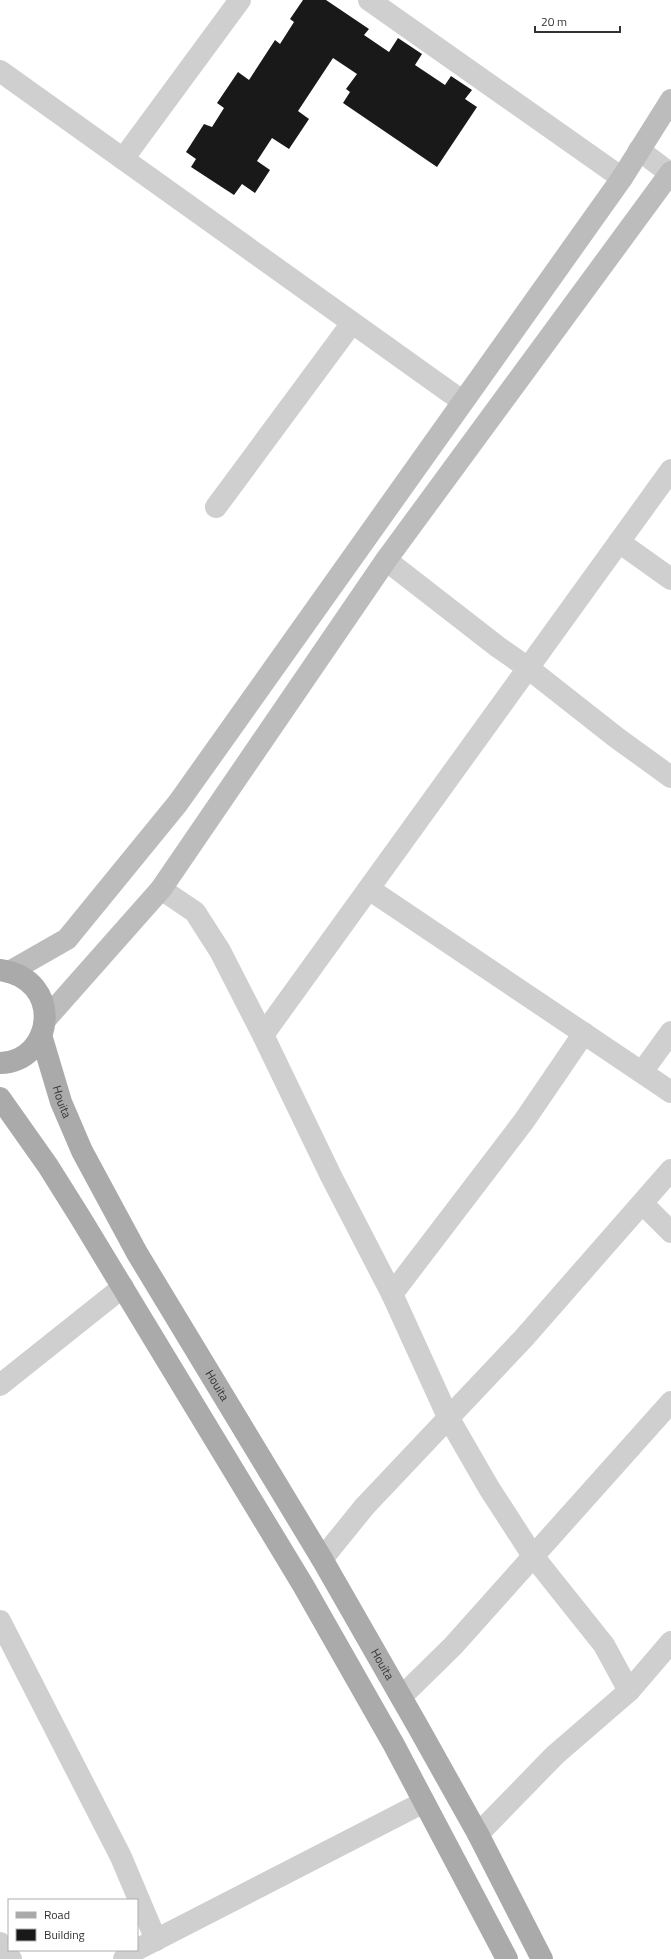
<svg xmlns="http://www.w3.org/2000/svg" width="671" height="1959" viewBox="0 0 671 1959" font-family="'Titillium Web',sans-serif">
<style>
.building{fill:#191919}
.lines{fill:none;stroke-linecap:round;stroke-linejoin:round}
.street{stroke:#cfcfcf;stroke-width:22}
.secondary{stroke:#bcbcbc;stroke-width:22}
.primary{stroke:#aaa;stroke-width:22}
.labels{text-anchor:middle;stroke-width:4;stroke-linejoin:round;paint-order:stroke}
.street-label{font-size:12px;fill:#323232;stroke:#fff}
</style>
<rect width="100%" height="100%" fill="#fff"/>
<path class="building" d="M 303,0 L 326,0 L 369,29 L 364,35 L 389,52 L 398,38 L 422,54 L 415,65 L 445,85 L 451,76 L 472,90 L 465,99 L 477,107 L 437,167 L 343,103 L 350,92 L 346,89 L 357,74 L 333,58 L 298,111 L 309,119 L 289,149 L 272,138 L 257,161 L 270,170 L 255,193 L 242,184 L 234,195 L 191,167 L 196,159 L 186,152 L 204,124 L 212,127 L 224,108 L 217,103 L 238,72 L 249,80 L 275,40 L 280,44 L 294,22 L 290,19 Z"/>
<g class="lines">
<g class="street">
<path d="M 369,0 L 622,178"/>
<path d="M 0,71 L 462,401"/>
<path d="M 639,150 L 671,174"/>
<path d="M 123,159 L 240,0"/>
<path d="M 216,507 L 352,323"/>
<path d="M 619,542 L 671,579"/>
<path d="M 386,560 L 498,647 L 528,668 L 617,738 L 671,777"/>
<path d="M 161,889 L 195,912 L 220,951 L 263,1035 L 331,1176 L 392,1294 L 448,1417 L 489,1488 L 533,1556 L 604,1645 L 629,1691"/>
<path d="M 369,889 L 671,1092"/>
<path d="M 263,1035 L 671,470"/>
<path d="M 642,1072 L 671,1032"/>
<path d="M 643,1204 L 671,1232"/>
<path d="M 392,1294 L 524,1121 L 584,1033"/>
<path d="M 0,1385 L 123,1287"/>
<path d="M 322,1559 L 365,1506 L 523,1339 L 671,1170"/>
<path d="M 0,1621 L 121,1857 L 156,1940"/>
<path d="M 401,1697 L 453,1646 L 671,1402"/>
<path d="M 478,1834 L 555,1755 L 629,1691 L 671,1642"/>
<path d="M 0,1943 L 11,1959"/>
<path d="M 124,1959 L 138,1949 L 424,1802"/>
</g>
<g class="secondary">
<path d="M 11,971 L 67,939 L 178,803 L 622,178 L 671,100"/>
<path d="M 45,1020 L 161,889 L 386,560 L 671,172"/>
</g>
<g class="primary">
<path d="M 0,970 C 64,979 55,1061 0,1063"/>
<path id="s1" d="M 41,1035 L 61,1102 L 82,1151 L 137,1253 L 322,1559 L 417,1725 L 478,1834 L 542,1959"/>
<path d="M 0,1098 L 48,1166 L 80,1217 L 303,1585 L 394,1745 L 507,1959"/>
</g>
</g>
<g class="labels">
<g class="street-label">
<text dy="4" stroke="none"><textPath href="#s1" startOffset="70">Houita</textPath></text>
<text dy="4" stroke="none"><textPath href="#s1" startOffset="394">Houita</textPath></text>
<text dy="4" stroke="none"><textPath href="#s1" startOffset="718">Houita</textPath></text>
</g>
</g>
<rect x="8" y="1899" width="130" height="52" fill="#ffffff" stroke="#adadad"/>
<rect x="16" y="1912" width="20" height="6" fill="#aaaaaa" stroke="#adadad"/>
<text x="44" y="1919" font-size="12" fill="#323232">Road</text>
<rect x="16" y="1929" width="20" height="12" fill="#191919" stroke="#adadad"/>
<text x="44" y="1939" font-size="12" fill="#323232">Building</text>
<path d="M535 26v6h85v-6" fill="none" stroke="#323232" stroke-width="2"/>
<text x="541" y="26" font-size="12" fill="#323232" stroke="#ffffff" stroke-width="3" paint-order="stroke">20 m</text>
</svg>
